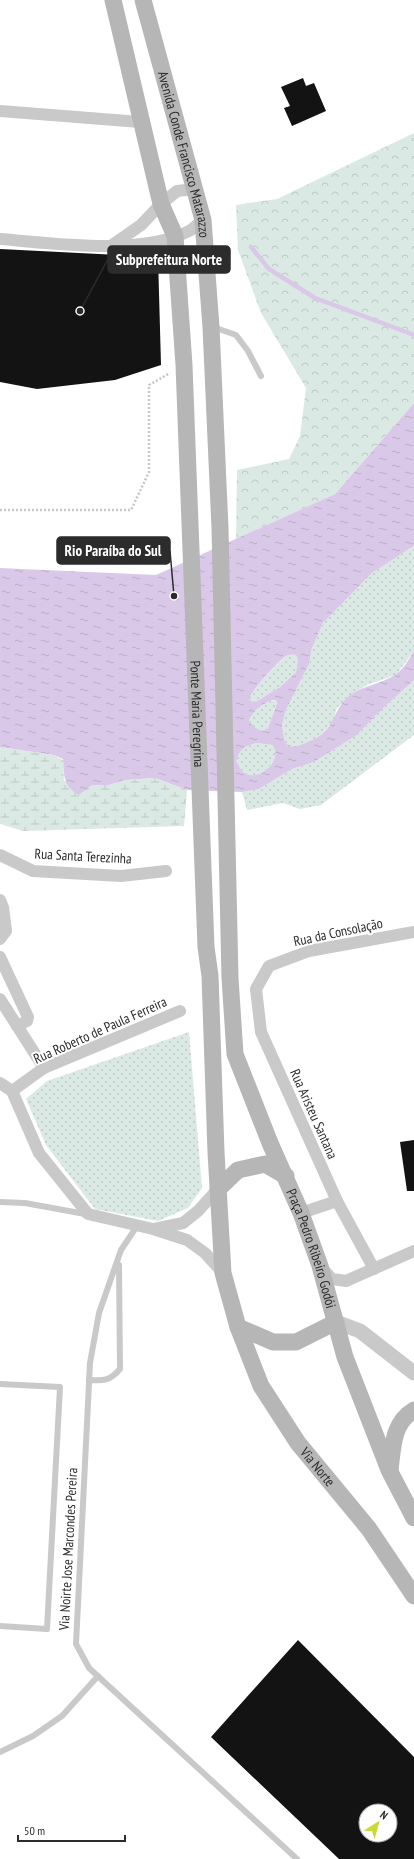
<svg xmlns="http://www.w3.org/2000/svg" width="414" height="1859" viewBox="0 0 414 1859" font-family="'PT Sans Narrow',sans-serif">
<style>
.grass{fill:url(#grass-dots)}
.forest{fill:url(#forest-crowns)}
.wetland{fill:url(#wetland-marsh)}
.water{fill:url(#water-ripples);fill-rule:evenodd}
.lines{fill:none;stroke-linecap:round;stroke-linejoin:round}
.stream{stroke:#dac8e8;stroke-width:4.5}
.building{fill:#131313;fill-rule:evenodd}
.path{stroke:#c6c6c6;stroke-width:2.5;stroke-dasharray:2 2;stroke-linecap:butt}
.service{stroke:#c9c9c9;stroke-width:6}
.minor{stroke:#c9c9c9;stroke-width:12}
.tertiary{stroke:#c9c9c9;stroke-width:15}
.secondary{stroke:#b6b6b6;stroke-width:17}
.labels{text-anchor:middle;stroke-width:4;stroke-linejoin:round;paint-order:stroke}
.street-label{font-size:14px;fill:#2c2c2c;stroke:#fff}
.leader{fill:none;stroke:#2c2c2c;stroke-width:1.5}
.callout-dot{fill:#2c2c2c;stroke:#fff;stroke-width:1.5}
.callout{fill:#2c2c2c;stroke:#2c2c2c;stroke-width:1.5}
.callout-label{font-size:15px;text-anchor:middle;font-weight:bold;fill:#fff}
</style>
<defs>
<pattern id="grass-dots" width="8" height="8" patternUnits="userSpaceOnUse"><rect width="8" height="8" fill="#dbe9e4"/><path d="M2 2h.1M6 6h.1" fill="none" stroke="#bcc8c4" stroke-width="1.8" stroke-linecap="round"/></pattern>
<pattern id="forest-crowns" width="20" height="18" patternUnits="userSpaceOnUse"><rect width="20" height="18" fill="#dbe9e4"/><path d="M2 6a3 3 0 1 1 6 0M12 15a3 3 0 1 1 6 0" fill="none" stroke="#bcc8c4"/></pattern>
<pattern id="wetland-marsh" width="20" height="14" patternUnits="userSpaceOnUse"><rect width="20" height="14" fill="#dbe9e4"/><path d="M1 5h8M5 5V1M11 12h8M15 12V8" fill="none" stroke="#bcc8c4"/></pattern>
<pattern id="water-ripples" width="26" height="14" patternUnits="userSpaceOnUse"><rect width="26" height="14" fill="#dac8e8"/><path d="M2 4q2-2 4 0t4 0M15 11q2-2 4 0t4 0" fill="none" stroke="#bbacc7"/></pattern>
</defs>
<rect width="100%" height="100%" fill="#fff"/>
<g class="grass">
<path d="M 414,546 L 414,651 L 396,675 L 367,685 L 349,696 L 337,708 L 333,721 L 323,733 L 311,742 L 292,747 L 285,743 L 282,725 L 286,710 L 309,664 L 312,648 L 323,623 L 372,573 Z"/>
<path d="M 296,654 L 298,658 L 296,672 L 280,687 L 255,702 L 251,701 L 249,699 C 251,692 278,660 286,656 C 289,655 293,654 296,654 Z"/>
<path d="M 414,680 L 414,735 L 321,805 L 300,809 L 283,803 L 247,810 L 242,792 L 259,789 L 292,769 L 314,762 L 357,735 L 379,712 Z"/>
<path d="M 276,700 L 277,702 L 267,730 C 260,732 253,727 249,721 C 251,711 266,701 276,700 Z"/>
<path d="M 257,743 L 272,745 C 285,759 258,784 243,772 C 240,769 239,765 236,761 C 239,750 246,745 257,743 Z"/>
<path d="M 189,1032 L 202,1188 L 188,1208 L 158,1221 L 95,1209 L 46,1145 L 26,1099 L 47,1081 Z"/>
</g>
<path class="forest" d="M 414,133 L 414,403 L 335,494 L 236,539 L 237,470 L 289,459 L 300,436 L 306,388 L 261,313 L 238,250 L 236,205 L 277,199 Z"/>
<path class="wetland" d="M 0,747 L 54,755 L 63,760 L 64,781 L 109,785 L 125,780 L 155,778 L 187,790 L 184,826 L 23,831 L 0,824 Z"/>
<path class="water" d="M 414,403 L 414,546 L 372,573 L 323,623 L 312,648 L 309,664 L 286,710 L 282,725 L 285,743 L 292,747 C 309,743 325,737 333,719 C 338,710 341,702 350,695 C 364,685 381,684 395,675 C 403,670 409,659 414,651 L 414,680 L 379,712 L 357,735 L 314,762 L 292,769 L 259,789 L 242,792 L 187,790 L 155,778 L 125,780 L 109,785 L 92,785 L 79,795 C 63,786 64,776 63,759 L 54,755 L 0,747 L 0,568 L 156,575 L 335,494 ZM 295,654 L 298,658 L 296,672 L 280,687 L 255,702 L 251,701 L 249,699 C 251,692 278,660 286,656 C 289,655 293,654 295,654 ZM 273,700 L 276,700 L 277,703 L 267,730 C 260,732 253,727 249,721 C 251,712 264,703 273,700 ZM 257,743 L 272,745 C 285,759 258,784 243,772 C 240,769 239,765 236,761 C 239,750 246,745 257,743 Z"/>
<g class="lines">
<path class="stream" d="M 251,247 L 269,269 L 315,298 L 414,335"/>
</g>
<g class="building">
<path d="M 303,78 L 306,86 L 314,83 L 326,111 L 292,126 L 284,108 L 290,106 L 281,87 Z"/>
<path d="M 0,249 L 158,257 L 161,365 L 115,380 L 37,389 L 0,382 Z"/>
<path d="M 414,1140 L 414,1191 L 407,1191 L 400,1142 Z"/>
<path d="M 298,1640 L 414,1757 L 414,1859 L 339,1859 L 211,1737 ZM 366,1811 L 390,1811 L 390,1835 L 366,1835 Z"/>
</g>
<g class="lines">
<path class="path" d="M 0,510 L 131,510 L 149,472 L 149,385 L 170,373"/>
<g class="service">
<path d="M 213,327 L 236,335 L 248,351 L 261,376"/>
<path d="M 0,1202 L 25,1203 L 85,1214"/>
<path d="M 137,1226 L 121,1250 L 99,1313 L 90,1363 L 76,1644 L 89,1668 L 297,1859"/>
<path d="M 89,1380 C 103,1381 110,1381 120,1369 L 119,1265"/>
<path d="M 0,1384 L 60,1387 L 47,1629 L 0,1626"/>
<path d="M 0,1752 L 33,1736 L 62,1716 L 98,1676"/>
</g>
<g class="minor">
<path d="M 0,111 L 140,122"/>
<path d="M 0,239 C 53,243 141,256 189,231 C 194,229 198,223 203,220"/>
<path d="M 111,246 L 141,225 L 161,204 L 177,191 L 195,189"/>
<path d="M 0,855 L 33,871 L 121,876 L 166,871"/>
<path d="M 0,900 L 3,907 L 6,931 L 0,939"/>
<path d="M 0,957 L 28,1017 L 27,1021 L 17,1026"/>
<path d="M 0,999 L 44,1068"/>
<path d="M 0,1083 L 12,1091 L 39,1153 L 88,1214 L 153,1229 L 187,1240 L 205,1253 L 223,1273"/>
<path d="M 12,1091 L 44,1068 L 180,1011"/>
<path d="M 301,1213 L 337,1201"/>
<path d="M 154,1229 L 183,1223 L 198,1211 L 218,1189"/>
<path d="M 321,1267 L 332,1279 L 346,1281 L 414,1251"/>
<path d="M 374,1269 L 337,1201 L 261,1032 L 256,989 L 269,966 L 309,951 L 414,932"/>
</g>
<path class="tertiary" d="M 336,1322 L 360,1331 L 414,1373"/>
<g class="secondary">
<path id="s1" d="M 113,0 L 161,204 L 175,236 L 184,365 L 206,947 L 210,976 L 216,1152 L 223,1273 L 238,1327 L 261,1386 L 298,1443 L 369,1529 L 414,1596"/>
<path id="s2" d="M 143,0 L 203,220 L 211,327 L 220,528 L 230,978 L 235,1054 L 270,1143 L 301,1213 L 320,1266 L 345,1357 L 389,1470 L 414,1518"/>
<path d="M 218,1189 L 238,1170 L 265,1164 L 286,1176"/>
<path d="M 238,1327 L 273,1342 L 296,1342 L 336,1322"/>
<path d="M 390,1470 C 393,1448 392,1423 414,1410"/>
</g>
</g>
<g class="labels">
<g class="street-label">
<text dy="5" stroke="none"><textPath href="#s2" startOffset="160">Avenida Conde Francisco Matarazzo</textPath></text>
<text dy="5" stroke="none"><textPath href="#s1" startOffset="723">Ponte Maria Peregrina</textPath></text>
<text transform="translate(83 856) rotate(3)" y="5">Rua Santa Terezinha</text>
<text transform="translate(338 932) rotate(-12)" y="5">Rua da Consolação</text>
<text transform="translate(100 1030) rotate(-24)" y="5">Rua Roberto de Paula Ferreira</text>
<text transform="translate(314 1114) rotate(66)" y="5">Rua Aristeu Santana</text>
<text dy="5" stroke="none"><textPath href="#s2" startOffset="1272">Praça Pedro Ribeiro Godói</textPath></text>
<text dy="5" stroke="none"><textPath href="#s1" startOffset="1501">Via Norte</textPath></text>
<text transform="translate(68 1549) rotate(-87)" y="5">Via Noirte Jose Marcondes Pereira</text>
</g>
</g>
<path class="leader" d="M80 311L108 259M174 596L170 551"/>
<g class="callout-dot">
<circle cx="80" cy="311" r="4"/>
<circle cx="174" cy="596" r="4"/>
</g>
<g class="callout">
<rect x="108" y="246" width="122" height="27" rx="4"/>
<rect x="57" y="537" width="113" height="27" rx="4"/>
</g>
<g class="callout-label">
<text x="169" y="265">Subprefeitura Norte</text>
<text x="113" y="556">Rio Paraíba do Sul</text>
</g>
<g transform="translate(378 1823) rotate(37)"><circle r="19" fill="#ffffff" stroke="#ababab"/>
<path d="M0-3L7 15L0 10L-7 15Z" fill="#c8d938"/>
<text y="-6" font-size="11" font-weight="bold" text-anchor="middle" fill="#2c2c2c">N</text>
</g>
<path d="M18 1835v6h107v-6" fill="none" stroke="#2c2c2c" stroke-width="2"/>
<text x="24" y="1835" font-size="12" fill="#2c2c2c" stroke="#ffffff" stroke-width="3" paint-order="stroke">50 m</text>
</svg>
